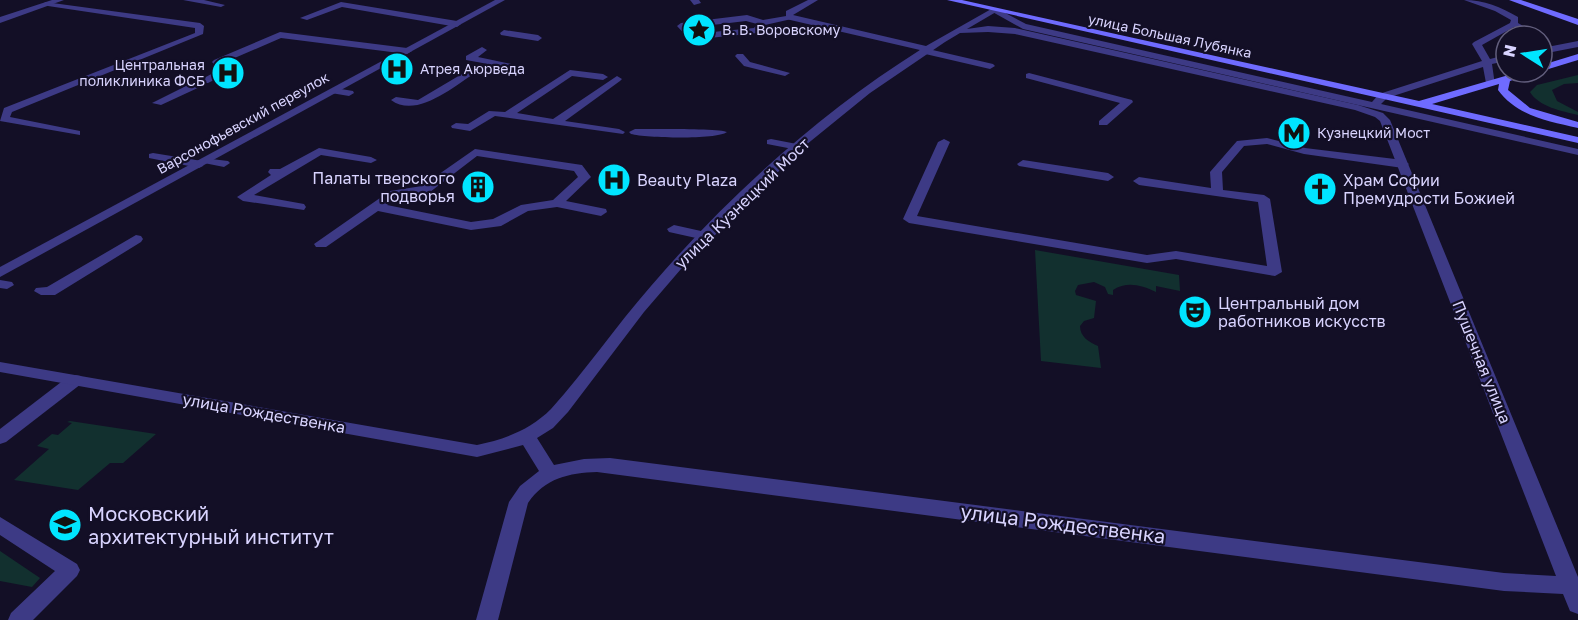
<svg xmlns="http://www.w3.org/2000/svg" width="1578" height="620" viewBox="0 0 1578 620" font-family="'Golos Text',sans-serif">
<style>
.green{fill:#12302f}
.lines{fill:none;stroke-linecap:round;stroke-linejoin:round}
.lane{fill:#3d3a85;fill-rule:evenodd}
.street{fill:#3d3a85;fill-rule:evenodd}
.secondary{fill:#6f6bff;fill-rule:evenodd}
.labels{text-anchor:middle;stroke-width:4.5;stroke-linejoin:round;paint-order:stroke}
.far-poi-label{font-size:14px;fill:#d9d4ff;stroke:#130f26;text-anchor:start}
.far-street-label{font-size:14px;fill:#d9d4ff;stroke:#130f26}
.poi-label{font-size:16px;fill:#d9d4ff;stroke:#130f26;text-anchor:start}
.street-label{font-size:16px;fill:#d9d4ff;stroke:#130f26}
.near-poi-label{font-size:20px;fill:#d9d4ff;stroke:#130f26;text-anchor:start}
.near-street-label{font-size:20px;fill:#d9d4ff;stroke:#130f26}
</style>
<rect width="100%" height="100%" fill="#130f26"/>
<g class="green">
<path d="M 1578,75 L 1578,83 L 1564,84 L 1552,90 L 1557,101 L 1578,112 L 1578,115 C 1562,111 1539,107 1530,92 L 1537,85 Z"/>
<path d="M 1035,250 L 1179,275 L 1180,291 L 1156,286 L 1156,292 C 1141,285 1127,281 1113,290 L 1113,295 L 1108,294 L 1105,287 L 1094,282 L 1078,285 L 1075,291 L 1076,295 L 1096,301 L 1094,318 L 1084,321 L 1080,326 C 1080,337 1089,342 1098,346 L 1101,368 L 1041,361 Z"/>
<path d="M 70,421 L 156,434 L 123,463 L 110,463 L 78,490 L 14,480 L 49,449 L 37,446 L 52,434 L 58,435 L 72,423 L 67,422 Z"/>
<path d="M 0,551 L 40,578 L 32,587 L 0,581 Z"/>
</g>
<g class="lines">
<g class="lane">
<path d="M 183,0 L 204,0 L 225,5 L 221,7 Z"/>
<path d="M 690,0 L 699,0 L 701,3 L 694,5 Z"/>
<path d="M 1464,0 C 1484,0 1501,7 1518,17 L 1518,23 L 1540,36 L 1529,36 L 1514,27 L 1482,45 L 1490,59 L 1506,55 L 1506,61 L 1492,64 L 1495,85 L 1486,83 L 1483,67 L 1387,98 L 1381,104 L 1578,149 L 1578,155 L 1023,29 L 989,10 L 996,8 L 1026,24 L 1372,102 L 1379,94 L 1482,61 L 1472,44 L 1474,42 L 1510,23 L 1511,20 L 1495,11 Z"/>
<path d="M 45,2 L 200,23 L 204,26 L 203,34 L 12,112 L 10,117 L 80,131 L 80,135 L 0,121 L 4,108 L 195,33 L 195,28 L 48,6 L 44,4 Z"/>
<path d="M 341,2 L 457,21 L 461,24 L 457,27 L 342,7 L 307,20 L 300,18 Z"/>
<path d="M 747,15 L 763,20 L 792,15 L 796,18 L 765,25 L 757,33 L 690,40 L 677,26 L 681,23 ZM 746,21 L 757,24 L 754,28 L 692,34 L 687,28 Z"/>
<path d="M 504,30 L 538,35 L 542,38 L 538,41 L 501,35 L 500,33 Z"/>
<path d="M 280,32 L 407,48 L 412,51 L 407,54 L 281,38 L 223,63 L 230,71 L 228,73 L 208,83 L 203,83 L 202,86 L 161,105 L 152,103 L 194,82 L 201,82 L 202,79 L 219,70 L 212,62 L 214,60 Z"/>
<path d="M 1578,41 L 1578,47 L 1542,54 L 1542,48 Z"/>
<path d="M 482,47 L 487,50 L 478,57 L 521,66 L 516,69 L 466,60 L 466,56 Z"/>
<path d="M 924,48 L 993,64 L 995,66 L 990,69 L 921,53 L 919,51 Z"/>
<path d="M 737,54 L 743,54 L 750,62 L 790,73 L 785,76 L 744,66 L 735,56 Z"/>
<path d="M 472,68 L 477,71 L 475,73 C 453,87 416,119 391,100 L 396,97 L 418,100 Z"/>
<path d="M 570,70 L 603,74 L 608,77 L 603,80 L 572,76 L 517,113 L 553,119 L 617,76 L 622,79 L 620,81 L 565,121 L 619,129 L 625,132 L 623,134 L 495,116 L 470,131 L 452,128 L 451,126 L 456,123 L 468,124 L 489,111 L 505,112 Z"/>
<path d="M 1029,73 L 1132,100 L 1133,102 L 1107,125 L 1099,125 L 1099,121 L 1120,103 L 1026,78 L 1026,74 Z"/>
<path d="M 335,88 L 353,91 L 354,93 L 349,96 L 331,93 L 330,91 Z"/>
<path d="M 635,129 C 649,129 721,128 727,132 C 716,140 646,138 631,134 L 629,132 Z"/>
<path d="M 1267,138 L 1305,148 L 1403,160 L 1409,164 L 1403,168 L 1304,154 L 1267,144 L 1244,146 L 1222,172 L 1223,190 L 1264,195 L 1270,199 L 1282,272 L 1275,276 L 1176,259 L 1147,263 L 909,223 L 903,219 L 938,142 L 944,139 L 950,142 L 917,216 L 1147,255 L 1176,251 L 1267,266 L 1258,202 L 1139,185 L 1133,181 L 1139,177 L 1211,188 L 1210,172 L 1237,141 Z"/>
<path d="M 771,139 L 802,145 L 804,147 L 798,150 L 767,144 L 767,140 Z"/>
<path d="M 319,148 L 371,157 L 377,160 L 371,163 L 321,155 L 254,195 L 304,204 L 306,207 L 304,210 L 243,201 L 237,197 L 271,175 L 268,172 L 270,169 L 280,169 Z"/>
<path d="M 475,149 L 582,165 L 591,177 L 566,201 L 606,209 L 607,212 L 601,216 L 557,207 L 528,211 L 501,226 L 471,230 L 378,211 L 326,247 L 316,247 L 314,244 L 390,191 L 422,186 ZM 477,156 L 574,171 L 578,177 L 553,200 L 521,205 L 493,219 L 471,222 L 387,205 L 398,197 L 430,192 Z"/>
<path d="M 153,153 L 202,161 L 203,158 L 228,161 L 230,163 L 224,167 L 204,163 L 203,166 L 199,168 L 149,158 L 149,154 Z"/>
<path d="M 1023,160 L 1108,173 L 1114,177 L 1108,181 L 1019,166 L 1017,164 Z"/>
<path d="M 674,225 L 710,233 L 712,236 L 705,240 L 669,232 L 667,229 Z"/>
<path d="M 136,235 L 141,236 L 143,239 L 141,242 L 55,295 L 41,295 L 34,291 L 36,288 L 47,287 Z"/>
<path d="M 0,280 L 12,282 L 14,285 L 7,289 L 0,288 Z"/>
<path d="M 75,375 L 81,376 L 83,380 L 81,384 L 6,442 L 0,444 L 0,429 L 69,376 Z"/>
<path d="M 0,517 L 77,564 L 80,570 L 77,576 L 33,620 L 8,620 L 11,613 L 55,571 L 0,535 Z"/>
</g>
<g class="street">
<path d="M 52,0 L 64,0 L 0,23 L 0,17 Z"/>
<path d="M 495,0 L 505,0 L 0,277 L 0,267 Z"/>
<path d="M 808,0 L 818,0 L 793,15 L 926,46 L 993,8 L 996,8 L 996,12 L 967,29 L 988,26 L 1015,28 L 1358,105 L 1383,113 L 1390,120 L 1578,577 L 1578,614 L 1570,611 L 1563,594 L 1504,591 L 597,472 C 569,473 545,478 528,503 L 498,620 L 476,620 L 509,502 L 520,486 L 539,471 L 523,445 L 477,457 L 0,372 L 0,362 L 477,445 C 505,439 530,430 551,409 C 586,370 616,326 651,286 C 728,196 820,113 920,50 L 786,19 L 786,11 ZM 988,32 L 1015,34 L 1355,110 L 1375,117 L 1380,121 L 1556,576 L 1504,573 L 610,458 L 584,459 L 554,465 L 537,438 L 553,428 L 568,412 L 644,312 L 681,269 L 801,149 L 870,93 L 945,42 L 960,33 Z"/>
</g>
<g class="secondary">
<path d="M 947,0 L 962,0 L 1419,101 L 1519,72 L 1534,72 L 1510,81 L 1508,90 L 1530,108 L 1578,122 L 1578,128 C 1548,121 1517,116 1498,90 L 1499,84 L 1432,104 L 1578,137 L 1578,143 Z"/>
<path d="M 1509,0 L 1521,0 L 1578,19 L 1578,25 Z"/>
<path d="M 1578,54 L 1578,60 L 1542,71 L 1542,65 Z"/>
</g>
</g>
<defs>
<symbol id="sight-disc" viewBox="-11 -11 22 22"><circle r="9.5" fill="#00e5ff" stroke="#130f26"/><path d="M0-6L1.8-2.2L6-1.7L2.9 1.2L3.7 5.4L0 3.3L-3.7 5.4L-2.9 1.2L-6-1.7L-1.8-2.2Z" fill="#111"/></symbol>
<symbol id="hospital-disc" viewBox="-11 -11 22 22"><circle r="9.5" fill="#00e5ff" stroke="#130f26"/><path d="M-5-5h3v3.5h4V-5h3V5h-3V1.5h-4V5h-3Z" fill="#111"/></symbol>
<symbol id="metro-disc" viewBox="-11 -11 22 22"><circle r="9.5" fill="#00e5ff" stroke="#130f26"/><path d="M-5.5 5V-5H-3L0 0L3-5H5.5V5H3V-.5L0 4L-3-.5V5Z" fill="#111"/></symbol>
<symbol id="building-disc" viewBox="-11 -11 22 22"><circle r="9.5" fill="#00e5ff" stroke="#130f26"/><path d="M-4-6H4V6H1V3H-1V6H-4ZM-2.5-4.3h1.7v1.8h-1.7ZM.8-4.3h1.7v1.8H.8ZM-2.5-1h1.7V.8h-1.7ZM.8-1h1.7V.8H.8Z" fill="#111"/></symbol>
<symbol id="church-disc" viewBox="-11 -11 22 22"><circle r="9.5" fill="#00e5ff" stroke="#130f26"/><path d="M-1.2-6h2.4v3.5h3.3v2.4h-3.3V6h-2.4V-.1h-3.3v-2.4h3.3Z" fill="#111"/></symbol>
<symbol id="theatre-disc" viewBox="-11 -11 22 22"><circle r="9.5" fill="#00e5ff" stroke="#130f26"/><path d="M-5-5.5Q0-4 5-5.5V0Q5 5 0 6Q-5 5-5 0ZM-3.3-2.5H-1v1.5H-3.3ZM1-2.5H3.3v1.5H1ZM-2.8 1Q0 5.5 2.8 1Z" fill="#111"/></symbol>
<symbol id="university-disc" viewBox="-11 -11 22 22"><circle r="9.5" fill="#00e5ff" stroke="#130f26"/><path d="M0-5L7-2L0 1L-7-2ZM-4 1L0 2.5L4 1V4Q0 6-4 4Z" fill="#111"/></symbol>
</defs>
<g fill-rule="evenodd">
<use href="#sight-disc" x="680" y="11" width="38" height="38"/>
<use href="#hospital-disc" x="378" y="50" width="38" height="38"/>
<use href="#hospital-disc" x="209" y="54" width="38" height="38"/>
<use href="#metro-disc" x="1275" y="114" width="38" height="38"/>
<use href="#hospital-disc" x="595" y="161" width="38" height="38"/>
<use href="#building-disc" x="459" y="168" width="38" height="38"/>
<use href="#church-disc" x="1301" y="170" width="38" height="38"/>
<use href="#theatre-disc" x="1176" y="293" width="38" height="38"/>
<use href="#university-disc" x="46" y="506" width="38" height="38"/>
</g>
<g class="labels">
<g class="far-poi-label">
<text x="722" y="35">В. В. Воровскому</text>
<text x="205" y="70" text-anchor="end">Центральная<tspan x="205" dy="16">поликлиника ФСБ</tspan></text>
<text x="420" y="74">Атрея Аюрведа</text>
<text x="1317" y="138">Кузнецкий Мост</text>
</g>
<g class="far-street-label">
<text transform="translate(1170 36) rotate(12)" y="5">улица Большая Лубянка</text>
<text transform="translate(243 123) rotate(-29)" y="5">Варсонофьевский переулок</text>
</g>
<g class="poi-label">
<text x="455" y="184" text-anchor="end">Палаты тверского<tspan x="455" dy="18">подворья</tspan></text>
<text x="637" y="186">Beauty Plaza</text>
<text x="1343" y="186">Храм Софии<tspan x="1343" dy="18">Премудрости Божией</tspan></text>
<text x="1218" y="309">Центральный дом<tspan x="1218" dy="18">работников искусств</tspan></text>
</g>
<g class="street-label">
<text transform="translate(742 203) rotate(-44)" y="6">улица Кузнецкий Мост</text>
<text transform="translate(1482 362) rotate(68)" y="6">Пушечная улица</text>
<text transform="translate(264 413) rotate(10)" y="6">улица Рождественка</text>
</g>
<g class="near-poi-label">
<text x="88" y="521">Московский<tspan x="88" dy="23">архитектурный институт</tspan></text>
</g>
<g class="near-street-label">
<text transform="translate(1063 524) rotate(7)" y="7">улица Рождественка</text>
</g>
</g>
<g transform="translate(1524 54) rotate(282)"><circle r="28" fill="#130f26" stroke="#625e7d" stroke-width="1.5"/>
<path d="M0-4.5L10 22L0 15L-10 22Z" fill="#00e5ff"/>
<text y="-9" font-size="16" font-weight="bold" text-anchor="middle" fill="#d9d4ff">N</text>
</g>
</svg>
